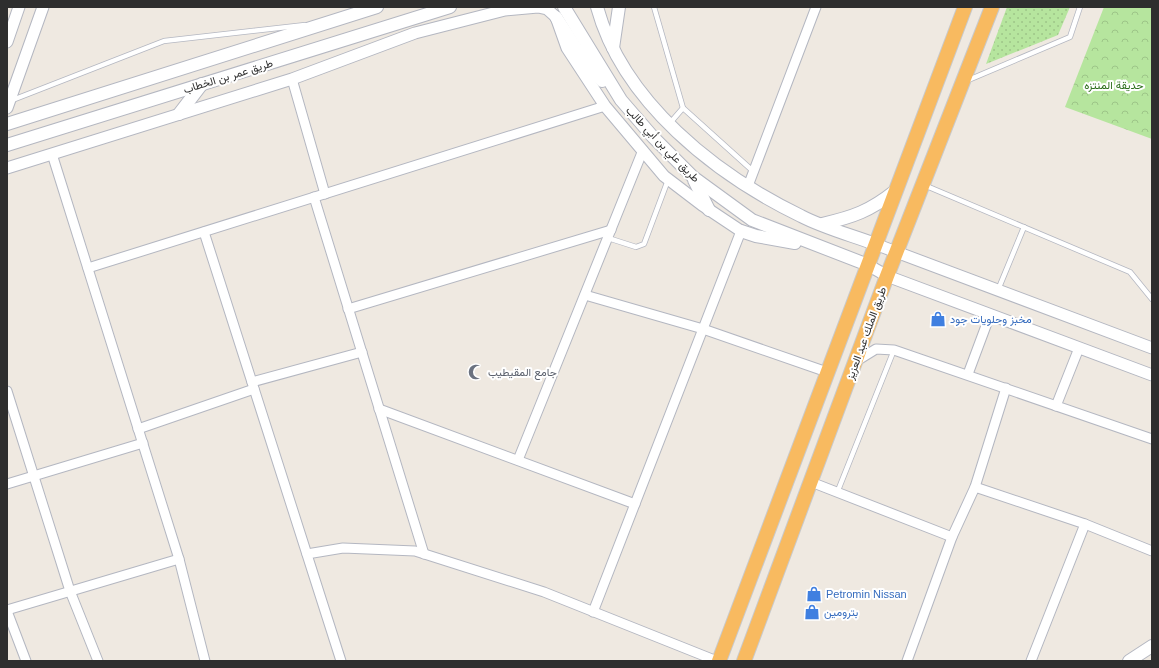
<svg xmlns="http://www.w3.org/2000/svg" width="1159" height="668" viewBox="0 0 1159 668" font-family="Helvetica,Vazirmatn,sans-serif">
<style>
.grass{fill:url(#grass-dots)}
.forest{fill:url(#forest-crowns)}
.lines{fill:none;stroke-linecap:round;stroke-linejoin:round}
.service-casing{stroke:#b4b7c1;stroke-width:6}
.minor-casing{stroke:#b4b7c1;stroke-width:11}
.tertiary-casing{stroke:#b4b7c1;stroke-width:13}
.secondary-casing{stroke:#b4b7c1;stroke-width:14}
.trunk-casing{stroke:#c9c9c9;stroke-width:16}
.service{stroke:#fff;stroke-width:4.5}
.minor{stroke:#fff;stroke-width:9}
.tertiary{stroke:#fff;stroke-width:11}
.secondary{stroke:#fff;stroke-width:12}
.trunk{stroke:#f8ba60;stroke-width:14}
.labels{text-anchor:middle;stroke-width:4;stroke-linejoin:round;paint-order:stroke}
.street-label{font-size:11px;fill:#2e2e2e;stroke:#fff}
.park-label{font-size:11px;fill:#2c6e1b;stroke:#fff}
.shop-label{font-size:11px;fill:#366cbe;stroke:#fff;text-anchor:start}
.worship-label{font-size:11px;fill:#5b616d;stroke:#fff;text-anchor:start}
</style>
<defs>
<pattern id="grass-dots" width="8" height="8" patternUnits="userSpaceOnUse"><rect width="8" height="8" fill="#b6e59e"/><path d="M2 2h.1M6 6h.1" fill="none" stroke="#9dc588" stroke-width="1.8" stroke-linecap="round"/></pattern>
<pattern id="forest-crowns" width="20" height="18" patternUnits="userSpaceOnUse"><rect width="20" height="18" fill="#b6e59e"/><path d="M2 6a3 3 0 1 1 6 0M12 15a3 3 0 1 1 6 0" fill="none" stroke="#9dc588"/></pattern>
</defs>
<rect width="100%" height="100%" fill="#efe9e1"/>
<path class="grass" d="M 1007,7 L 1070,7 L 1058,35 L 986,64 Z"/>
<path class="forest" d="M 1104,7 L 1152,7 L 1152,139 L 1065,107 Z"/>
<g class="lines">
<defs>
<g id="service">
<path d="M 654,7 L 683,108 L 754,172"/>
<path d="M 966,81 L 1070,37 L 1080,7"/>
<path d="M 10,101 L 164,41 L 305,25"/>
<path d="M 670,123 L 683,108"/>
<path d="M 924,185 L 1130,272 L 1152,299"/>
<path d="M 608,238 L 636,247 L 644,244 L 668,180"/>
<path d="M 998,290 L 1024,227"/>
<path d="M 837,493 L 894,350"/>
</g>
<g id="minor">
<path d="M 292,79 L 325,194"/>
<path d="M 52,154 L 179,559 L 205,661"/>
<path d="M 748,186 L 816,7"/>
<path d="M 314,197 L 424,554"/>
<path d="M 204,232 L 341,661"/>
<path d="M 88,268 L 605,106"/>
<path d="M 585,295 L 703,329 L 827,372"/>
<path d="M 348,309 L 611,230"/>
<path d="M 855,362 L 876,349 L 894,350 L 1152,439"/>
<path d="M 968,374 L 990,315"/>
<path d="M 252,382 L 362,352"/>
<path d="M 7,391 L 70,591 L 98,661"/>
<path d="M 1056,406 L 1079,348"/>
<path d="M 379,409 L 635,504"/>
<path d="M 138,429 L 254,389"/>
<path d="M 518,460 L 643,150"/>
<path d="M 811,482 L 952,537 L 975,487 L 1085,524 L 1152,551"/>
<path d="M 7,484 L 143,443"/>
<path d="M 975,487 L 1006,388"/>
<path d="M 307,554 L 343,548 L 415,551 L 544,592 L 717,661"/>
<path d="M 7,610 L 179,559"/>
<path d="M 7,611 L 26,661"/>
<path d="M 593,612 L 741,231"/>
<path d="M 907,661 L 952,537"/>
<path d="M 1031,661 L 1085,524"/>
</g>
<g id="tertiary">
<path d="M 7,42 L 19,7"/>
<path d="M 7,108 L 43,7"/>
<path d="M 7,168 L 292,79 L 415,33 L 505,10 L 538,7 L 547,9 L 556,17 L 567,48 L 605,106 L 664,176 L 702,205 L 741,231"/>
<path d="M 875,244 L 1152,348"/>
<path d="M 868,265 L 887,276 L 1152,375"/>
</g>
<g id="secondary">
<path d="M 564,7 L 621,100 L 653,137 L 693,177 L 752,220 L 868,265"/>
<path d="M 597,7 C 623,102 716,175 801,216 C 824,228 851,235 875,244"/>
<path d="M 556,17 L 588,66 L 602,81"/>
<path d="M 613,48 L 619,7"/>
<path d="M 179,114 L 202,84"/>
<path d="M 7,124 L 377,7"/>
<path d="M 7,145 L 450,7"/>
<path d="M 694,180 L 709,210"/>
<path d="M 822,224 C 853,217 870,211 895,191"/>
<path d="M 741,231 L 756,236 L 795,243"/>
<path d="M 1129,661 L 1152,646"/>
</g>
<g id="trunk">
<path d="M 719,661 L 965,7"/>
<path d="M 744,661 L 887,276 L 992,7"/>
</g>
</defs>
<use href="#service" class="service-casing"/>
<use href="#minor" class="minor-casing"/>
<use href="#tertiary" class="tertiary-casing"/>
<use href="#secondary" class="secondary-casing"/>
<use href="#trunk" class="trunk-casing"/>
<use href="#service" class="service"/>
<use href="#minor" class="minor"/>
<use href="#tertiary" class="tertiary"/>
<use href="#secondary" class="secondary"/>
<use href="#trunk" class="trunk"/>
</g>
<defs>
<symbol id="shop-bare" viewBox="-9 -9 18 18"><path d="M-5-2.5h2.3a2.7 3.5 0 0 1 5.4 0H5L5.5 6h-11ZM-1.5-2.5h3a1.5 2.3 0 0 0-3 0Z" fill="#3f7fe0" stroke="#fff" stroke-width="2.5" paint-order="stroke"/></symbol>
<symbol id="mosque-bare" viewBox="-9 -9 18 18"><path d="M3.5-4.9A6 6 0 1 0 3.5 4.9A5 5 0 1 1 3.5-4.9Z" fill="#6b7280" stroke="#fff" stroke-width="2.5" paint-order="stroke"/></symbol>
</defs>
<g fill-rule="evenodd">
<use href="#shop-bare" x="927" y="308" width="22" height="22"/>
<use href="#mosque-bare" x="465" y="361" width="22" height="22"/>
<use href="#shop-bare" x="803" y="583" width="22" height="22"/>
<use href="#shop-bare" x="801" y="601" width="22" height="22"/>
</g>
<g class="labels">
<g class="street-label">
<text transform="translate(228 76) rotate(-17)" y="4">طريق عمر بن الخطاب</text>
<text transform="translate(663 144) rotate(46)" y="4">طريق علي بن أبي طالب</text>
<text transform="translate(866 333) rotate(-70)" y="4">طريق الملك عبد العزيز</text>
</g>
<g class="park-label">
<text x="1114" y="89">حديقة المنتزه</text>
</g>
<g class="shop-label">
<text x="950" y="323">مخبز وحلويات جود</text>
<text x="826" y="598">Petromin Nissan</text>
<text x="824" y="616">بترومين</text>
</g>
<g class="worship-label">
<text x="488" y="376">جامع المقيطيب</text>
</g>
</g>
<rect width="1159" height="668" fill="none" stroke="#2e2e2e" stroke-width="16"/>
</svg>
